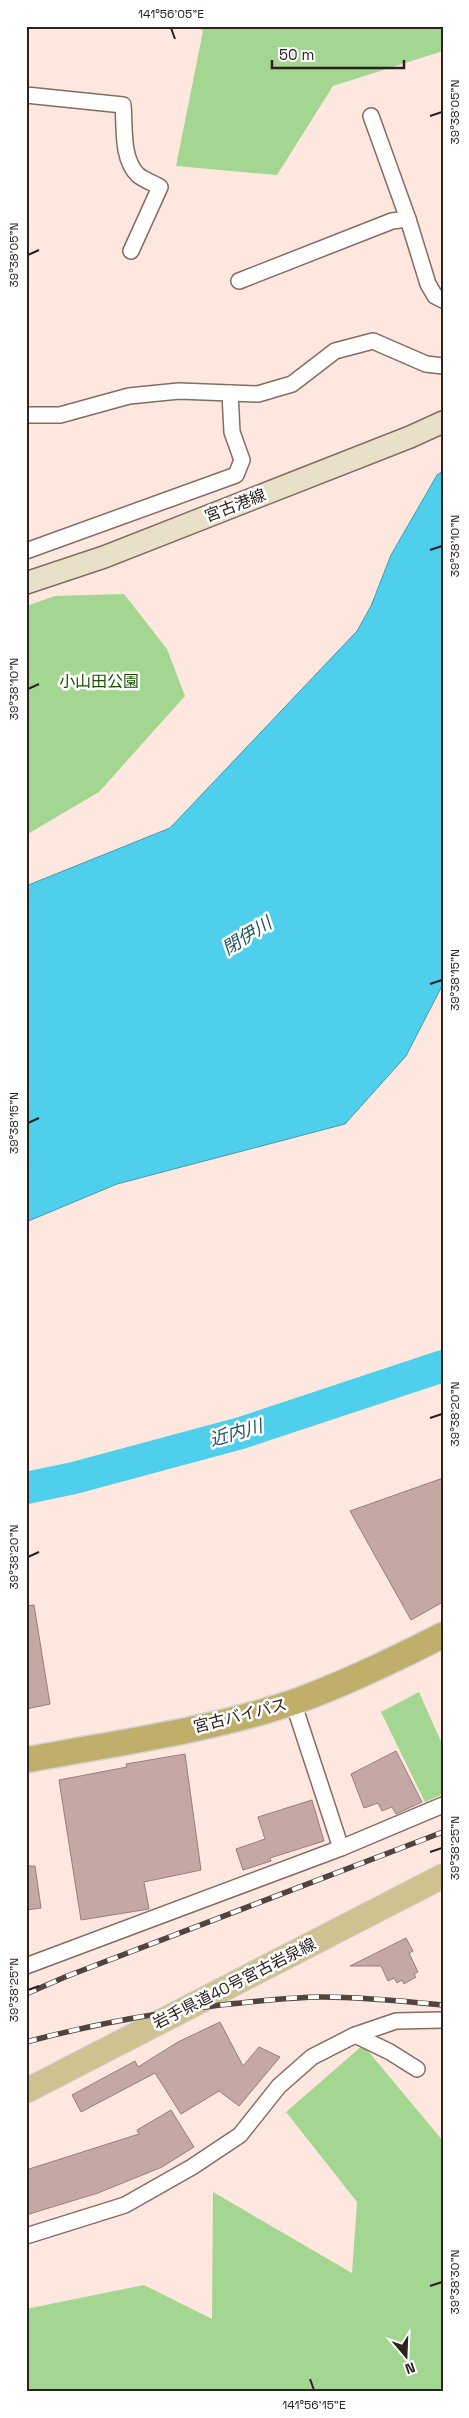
<svg xmlns="http://www.w3.org/2000/svg" width="469" height="2418" viewBox="0 0 469 2418" font-family="'Space Grotesk','Noto Sans JP',sans-serif">
<style>
.green{fill:#a3d691}
.water{fill:#4ecfec;stroke:#449bae}
.lines{fill:none;stroke-linecap:round;stroke-linejoin:round}
.river{stroke:#4ecfec;stroke-width:32}
.building{fill:#c5a8a4;stroke:#997d7a}
.minor-casing{stroke:#856c63;stroke-width:18}
.secondary-casing{stroke:#856c63;stroke-width:24}
.primary-casing{stroke:#d5d3d2;stroke-width:26}
.trunk-casing{stroke:#d5d3d2;stroke-width:28}
.minor{stroke:#fff;stroke-width:15}
.secondary{stroke:#e8e0c8;stroke-width:21}
.primary{stroke:#d0c290;stroke-width:24}
.trunk{stroke:#c0ae6b;stroke-width:25}
.rail-casing{stroke:#514440;stroke-width:5.5}
.rail{stroke:#fff;stroke-width:4;stroke-dasharray:11;stroke-linecap:butt}
.ticks{fill:none;stroke:#2d221f;stroke-width:2}
.labels{text-anchor:middle;stroke-width:5;stroke-linejoin:round;paint-order:stroke}
.street-label{font-size:16px;fill:#2d221f;stroke:#fff}
.park-label{font-size:16px;fill:#1b4f00;stroke:#fff}
.water-label{font-size:18px;font-style:italic;fill:#205561;stroke:#fff}
.neatline{fill:none;stroke:#2d221f;stroke-width:2}
.ticks-label{font-size:12px;text-anchor:middle;fill:#2d221f}
</style>
<rect width="100%" height="100%" fill="#fee7df"/>
<g class="green">
<path d="M 197,26 L 443,26 L 443,51 L 333,86 L 277,175 L 176,166 L 203,31 Z"/>
<path d="M 124,594 L 167,649 L 185,696 L 99,792 L 26,835 L 26,606 L 55,596 Z"/>
<path d="M 419,1692 L 443,1746 L 443,1794 L 425,1802 L 381,1712 Z"/>
<path d="M 363,2045 L 443,2141 L 443,2392 L 26,2392 L 26,2309 L 144,2285 L 212,2319 L 213,2192 L 352,2273 L 357,2202 L 286,2112 Z"/>
</g>
<path class="water" d="M 443,471 L 443,984 L 406,1056 L 345,1124 L 117,1184 L 26,1222 L 26,886 L 170,828 L 357,631 L 371,606 L 391,555 L 437,475 Z"/>
<g class="lines">
<path class="river" d="M 26,1488 L 74,1478 L 241,1433 L 443,1366"/>
</g>
<g class="building">
<path d="M 443,1478 L 443,1602 L 411,1620 L 350,1511 Z"/>
<path d="M 34,1605 L 50,1704 L 26,1709 L 26,1606 Z"/>
<path d="M 396,1751 L 422,1802 L 396,1814 L 392,1807 L 382,1811 L 378,1803 L 364,1808 L 351,1774 Z"/>
<path d="M 185,1754 L 201,1870 L 144,1882 L 149,1909 L 81,1920 L 59,1780 L 127,1767 L 126,1764 Z"/>
<path d="M 312,1800 L 324,1841 L 270,1858 L 271,1861 L 243,1870 L 236,1849 L 265,1839 L 258,1817 Z"/>
<path d="M 26,1866 L 35,1866 L 41,1908 L 26,1910 Z"/>
<path d="M 406,1938 L 413,1951 L 409,1953 L 418,1972 L 414,1974 L 416,1977 L 404,1984 L 402,1980 L 397,1983 L 394,1978 L 388,1981 L 381,1966 L 350,1966 Z"/>
<path d="M 220,2022 L 243,2066 L 259,2047 L 280,2057 L 239,2106 L 219,2091 L 181,2114 L 155,2073 L 81,2112 L 72,2095 L 135,2061 L 138,2067 L 178,2042 Z"/>
<path d="M 171,2110 L 194,2147 L 162,2167 L 98,2193 L 26,2215 L 26,2170 L 139,2134 L 137,2130 Z"/>
</g>
<g class="lines">
<defs>
<g id="minor">
<path d="M 26,95 L 123,105 C 125,126 121,159 138,175 C 144,180 153,183 160,187 L 131,251"/>
<path d="M 371,116 L 408,219 L 428,284 L 435,296 L 443,300"/>
<path d="M 239,281 L 392,221 L 408,219"/>
<path d="M 26,415 L 60,415 L 129,396 L 179,391 L 258,394 L 292,384 L 335,351 L 373,341 L 426,364 L 443,366"/>
<path d="M 26,551 L 236,475 L 242,460 L 232,432 L 230,393"/>
<path d="M 293,1702 L 341,1848"/>
<path d="M 26,1966 L 341,1848 L 443,1805"/>
<path d="M 355,2035 L 390,2052 L 417,2069"/>
<path d="M 26,2236 L 125,2205 L 192,2167 L 240,2135 L 279,2086 L 312,2057 L 355,2035 L 396,2021 L 443,2020"/>
</g>
<path id="secondary" d="M 26,583 L 104,557 L 410,437 L 443,422"/>
<path id="primary" d="M 26,2091 L 443,1876"/>
<path id="trunk" d="M 26,1760 C 115,1743 208,1731 294,1702 C 345,1684 394,1660 443,1635"/>
</defs>
<use href="#minor" class="minor-casing"/>
<use href="#secondary" class="secondary-casing"/>
<use href="#primary" class="primary-casing"/>
<use href="#trunk" class="trunk-casing"/>
<use href="#minor" class="minor"/>
<use href="#secondary" class="secondary"/>
<use href="#primary" class="primary"/>
<use href="#trunk" class="trunk"/>
<defs>
<g id="rail">
<path d="M 26,1994 L 65,1977 L 443,1832"/>
<path d="M 26,2042 C 90,2025 154,2013 220,2005 C 253,2002 288,1997 322,1997 C 362,1997 402,2001 443,2005"/>
</g>
</defs>
<use href="#rail" class="rail-casing"/>
<use href="#rail" class="rail"/>
</g>
<path class="ticks" d="M 171,28 L 175,39M 430,116 L 442,112M 28,255 L 39,250M 430,550 L 442,546M 28,689 L 39,684M 430,984 L 442,980M 28,1123 L 39,1118M 430,1418 L 442,1414M 28,1557 L 39,1552M 430,1852 L 442,1848M 28,1990 L 39,1986M 430,2286 L 442,2282M 310,2379 L 314,2390"/>
<g class="labels">
<g class="street-label">
<text transform="translate(235 505) rotate(-21)" y="6">宮古港線</text>
<text transform="translate(240 1715) rotate(-14)" y="6">宮古バイパス</text>
<text transform="translate(234 1983) rotate(-27)" y="6">岩手県道40号宮古岩泉線</text>
</g>
<g class="park-label">
<text x="99" y="687">小山田公園</text>
</g>
<g class="water-label">
<text transform="translate(247 936) rotate(-32)" y="6">閉伊川</text>
<text transform="translate(236 1433) rotate(-16)" y="6">近内川</text>
</g>
</g>
<rect width="469" height="2418" fill="none" stroke="#ffffff" stroke-width="55"/>
<g transform="translate(406 2356) rotate(161)" stroke="#ffffff" stroke-width="4" paint-order="stroke">
<path d="M0-4L9 19L0 12L-9 19Z" fill="#2d221f"/>
<text y="-8" font-size="14" font-weight="bold" text-anchor="middle" fill="#2d221f">N</text>
</g>
<path d="M272 60v8h132v-8" fill="none" stroke="#2d221f" stroke-width="2.5"/>
<text x="279" y="60" font-size="15" fill="#2d221f" stroke="#ffffff" stroke-width="4" paint-order="stroke">50 m</text>
<rect x="28" y="28" width="414" height="2362" class="neatline"/>
<g class="ticks-label">
<text x="171" y="18">141°56'05"E</text>
<text transform="translate(455 112) rotate(-90)" y="4">39°38'05"N</text>
<text transform="translate(14 255) rotate(-90)" y="4">39°38'05"N</text>
<text transform="translate(455 546) rotate(-90)" y="4">39°38'10"N</text>
<text transform="translate(14 689) rotate(-90)" y="4">39°38'10"N</text>
<text transform="translate(455 980) rotate(-90)" y="4">39°38'15"N</text>
<text transform="translate(14 1123) rotate(-90)" y="4">39°38'15"N</text>
<text transform="translate(455 1414) rotate(-90)" y="4">39°38'20"N</text>
<text transform="translate(14 1557) rotate(-90)" y="4">39°38'20"N</text>
<text transform="translate(455 1848) rotate(-90)" y="4">39°38'25"N</text>
<text transform="translate(14 1990) rotate(-90)" y="4">39°38'25"N</text>
<text transform="translate(455 2282) rotate(-90)" y="4">39°38'30"N</text>
<text x="314" y="2409">141°56'15"E</text>
</g>
</svg>
